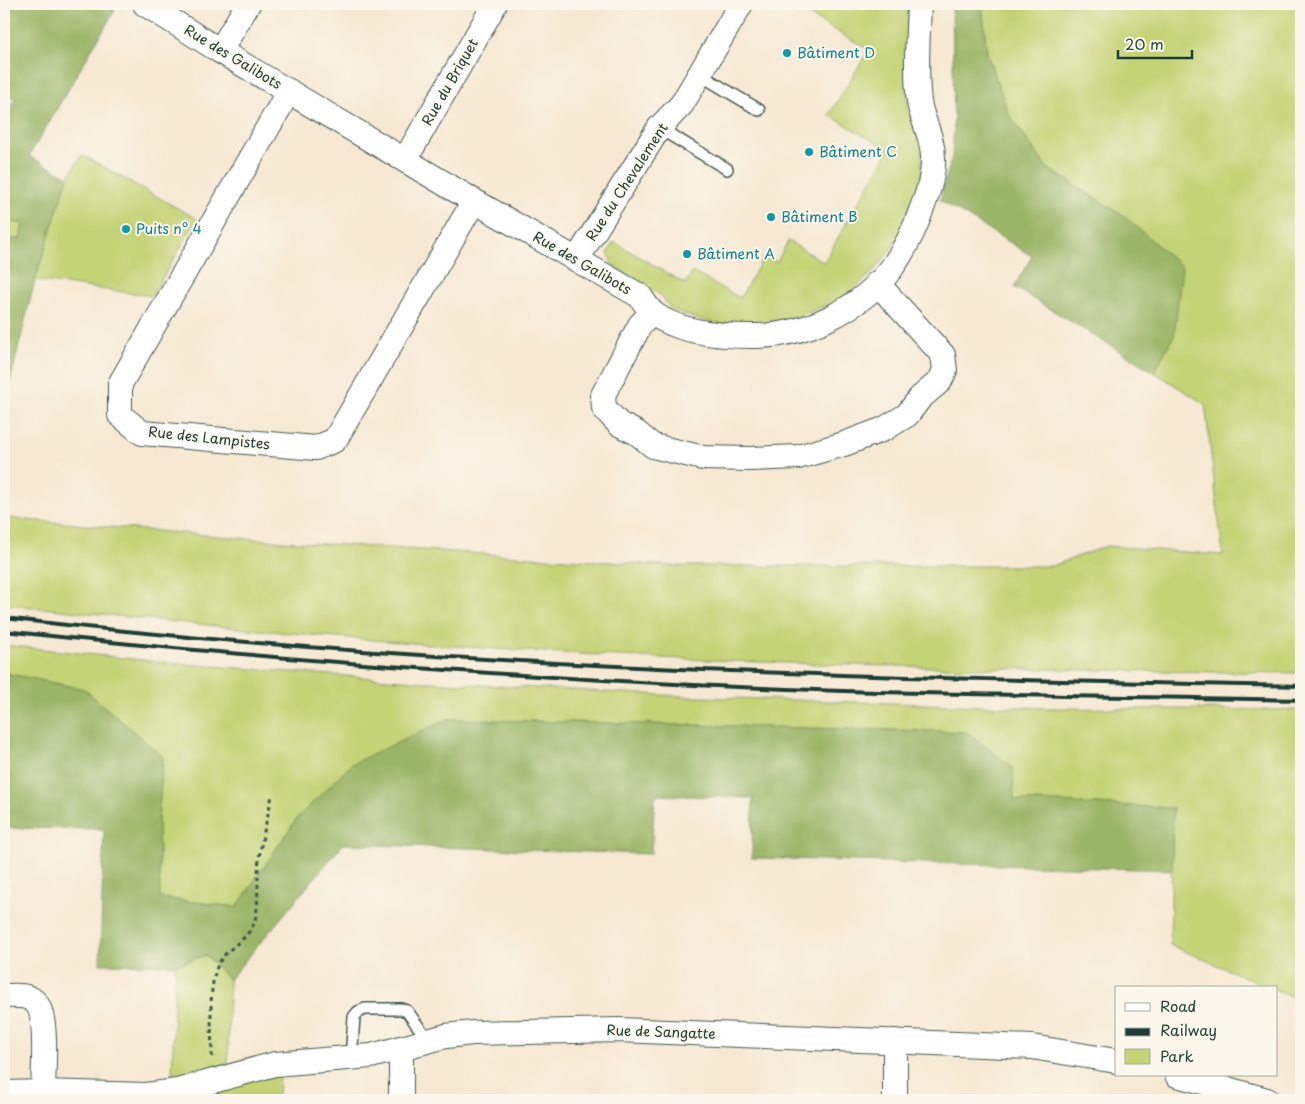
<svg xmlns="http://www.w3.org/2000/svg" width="1305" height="1104" viewBox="0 0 1305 1104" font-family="'Playpen Sans',sans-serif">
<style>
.green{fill:#c4d376;stroke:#728855}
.forest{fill:#9bb567;stroke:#5d794e}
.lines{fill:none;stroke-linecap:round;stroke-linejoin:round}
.service-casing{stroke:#3f574c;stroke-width:14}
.minor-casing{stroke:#3f574c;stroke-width:26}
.path{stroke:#3f574c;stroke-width:3;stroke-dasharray:4 4;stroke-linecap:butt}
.service{stroke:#fff;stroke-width:11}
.minor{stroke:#fff;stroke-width:24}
.rail{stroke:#1f3d34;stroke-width:4}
.culture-dot{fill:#0f9aa8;stroke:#fbf7ec;stroke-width:2}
.labels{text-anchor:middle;stroke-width:4;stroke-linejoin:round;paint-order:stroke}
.culture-label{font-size:14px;fill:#0d838f;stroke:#fbf7ec;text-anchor:start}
.street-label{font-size:14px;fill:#1f3d34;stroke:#fbf7ec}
</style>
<rect width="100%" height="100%" fill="#fbf7ec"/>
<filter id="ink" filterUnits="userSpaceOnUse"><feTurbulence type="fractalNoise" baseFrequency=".02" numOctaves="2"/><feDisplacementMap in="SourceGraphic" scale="10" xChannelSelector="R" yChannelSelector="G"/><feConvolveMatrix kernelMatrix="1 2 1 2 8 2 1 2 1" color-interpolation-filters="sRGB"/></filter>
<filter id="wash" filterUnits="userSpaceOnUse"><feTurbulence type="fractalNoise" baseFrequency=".0096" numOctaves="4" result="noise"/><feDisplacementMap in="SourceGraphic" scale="20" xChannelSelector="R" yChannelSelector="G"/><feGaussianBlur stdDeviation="1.12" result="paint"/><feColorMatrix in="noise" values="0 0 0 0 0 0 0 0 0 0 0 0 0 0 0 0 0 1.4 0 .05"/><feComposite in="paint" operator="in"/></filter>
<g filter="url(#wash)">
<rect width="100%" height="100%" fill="#f6e8d2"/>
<g class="green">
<path d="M 790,4 L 908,4 L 908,109 L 923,141 L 921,182 L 892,249 L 872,273 L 852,291 L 824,306 L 794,318 L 768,323 L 745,325 L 723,324 L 700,320 L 672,310 L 660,295 L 612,265 L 608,252 L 614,242 L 685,284 L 692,272 L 740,298 L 765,255 L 777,262 L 788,241 L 824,262 L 889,150 L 829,115 L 869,50 Z"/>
<path d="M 982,4 L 1301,4 L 1301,673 C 1010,669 717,666 426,644 C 285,634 144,619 4,604 L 4,518 L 265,540 L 673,566 L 1052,566 L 1107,546 L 1223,555 L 1205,404 L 1154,372 L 1174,335 L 1125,217 L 1047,168 L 1009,115 L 987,54 Z"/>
<path d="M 82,155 L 197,219 L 152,296 L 35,280 L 68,177 Z"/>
<path d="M 4,222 L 23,223 L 20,239 L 4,239 Z"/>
<path d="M 4,645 L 170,663 L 428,682 L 698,697 L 1049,708 L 1301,710 L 1301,1000 L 1276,990 L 1276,988 L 1271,988 L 1170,945 L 1173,808 L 1014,800 L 967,732 L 448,719 L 298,817 L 237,907 L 159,898 L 158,822 L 162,757 L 84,689 L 4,673 Z"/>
<path d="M 206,955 L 229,980 L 228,1065 L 172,1083 L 175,965 Z"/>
<path d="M 279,1072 L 278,1100 L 184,1100 Z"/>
</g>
<g class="forest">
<path d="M 4,4 L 103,4 L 115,10 L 29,156 L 68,177 L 35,280 L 4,406 L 4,239 L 20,239 L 23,223 L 4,222 L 4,120 L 15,98 L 4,95 Z"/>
<path d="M 952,4 L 982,4 L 987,54 L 1009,115 L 1047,168 L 1125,217 L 1182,267 L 1174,335 L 1154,372 L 1014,287 L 1032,256 L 940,200 L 952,157 L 954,122 Z"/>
<path d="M 4,673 L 84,689 L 163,757 L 158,822 L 160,898 L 237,907 L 298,817 L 352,764 L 448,719 L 967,732 L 1013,768 L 1014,800 L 1173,808 L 1172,870 L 752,858 L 753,798 L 655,795 L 651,854 L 343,844 L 229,980 L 206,955 L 175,965 L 100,964 L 104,829 L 4,828 Z"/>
</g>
</g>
<g filter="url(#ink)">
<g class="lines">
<defs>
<g id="service">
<path d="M 699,74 L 759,110"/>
<path d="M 659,128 L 727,169"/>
<path d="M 351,1059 L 354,1017 L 358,1012 L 365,1009 L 401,1009 L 407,1011 L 428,1040"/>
</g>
<g id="minor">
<path d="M 145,4 L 220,51 L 474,201 L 640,296 C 644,302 649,310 654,314 C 680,333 722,336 752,336 C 803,337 860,310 891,269 C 904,251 915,229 922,208 C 928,193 934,174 933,157 C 933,138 922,120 919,102 C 915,70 918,36 919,4"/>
<path d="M 220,51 L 248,4"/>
<path d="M 289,91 L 120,384 L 120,415 L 142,433 L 316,448 L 335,440 L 474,201"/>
<path d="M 405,160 L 495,4"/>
<path d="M 577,259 L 659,128 L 682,104 L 741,4"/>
<path d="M 652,313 L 640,325 L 603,395 L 604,408 L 619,424 L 637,433 L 653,446 L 703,458 L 751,459 L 798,457 L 844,444 L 884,429 L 907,415 L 920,398 L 940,381 L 945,370 L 943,355 L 877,283"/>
<path d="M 4,996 C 14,996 26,994 34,1001 C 49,1012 43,1073 43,1092"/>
<path d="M 895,1041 L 895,1100"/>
<path d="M 401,1048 L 401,1100"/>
<path d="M 1177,1075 L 1267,1100"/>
<path d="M 4,1093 L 43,1092 L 146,1095 L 177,1091 L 275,1064 L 371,1056 L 446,1036 L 473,1033 L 619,1030 L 1032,1047 L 1116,1061"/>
</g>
</defs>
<use href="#service" class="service-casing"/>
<use href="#minor" class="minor-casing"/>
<path class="path" d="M 212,1057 C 212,1031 207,985 219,963 C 229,944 251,941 256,916 C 259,897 257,877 259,859 C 262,837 268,816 272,795"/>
<use href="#service" class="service"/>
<use href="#minor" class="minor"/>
<g class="rail">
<path d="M 4,618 C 435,668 868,678 1301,686"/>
<path d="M 4,631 C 233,656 464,673 694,685 C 896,695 1099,696 1301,700"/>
</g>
</g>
</g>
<g class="culture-dot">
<circle cx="787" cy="53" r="5"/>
<circle cx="809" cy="152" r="5"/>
<circle cx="771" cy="217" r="5"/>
<circle cx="126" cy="229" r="5"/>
<circle cx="687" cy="254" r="5"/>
</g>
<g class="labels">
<g class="culture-label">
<text x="797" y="58">Bâtiment D</text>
<text x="819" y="157">Bâtiment C</text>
<text x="781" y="222">Bâtiment B</text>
<text x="136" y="234">Puits n° 4</text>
<text x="697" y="259">Bâtiment A</text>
</g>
<g class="street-label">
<text transform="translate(233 57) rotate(31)" y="5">Rue des Galibots</text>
<text transform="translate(450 82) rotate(-60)" y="5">Rue du Briquet</text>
<text transform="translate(627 182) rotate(-57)" y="5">Rue du Chevalement</text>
<text transform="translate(582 263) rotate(30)" y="5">Rue des Galibots</text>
<text transform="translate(209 438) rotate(6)" y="5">Rue des Lampistes</text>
<text transform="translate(661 1032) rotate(2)" y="5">Rue de Sangatte</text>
</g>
</g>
<rect width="1305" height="1104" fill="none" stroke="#fbf7ec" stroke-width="20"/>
<rect x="1115" y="986" width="162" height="90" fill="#fbf7ec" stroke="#a3ada2"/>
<rect x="1125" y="1003" width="25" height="8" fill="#ffffff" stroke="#a3ada2"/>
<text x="1160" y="1012" font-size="15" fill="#1f3d34">Road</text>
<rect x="1125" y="1028" width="25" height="8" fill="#1f3d34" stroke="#a3ada2"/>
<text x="1160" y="1036" font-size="15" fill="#1f3d34">Railway</text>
<rect x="1125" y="1049" width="25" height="15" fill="#c4d376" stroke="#a3ada2"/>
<text x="1160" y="1062" font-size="15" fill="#1f3d34">Park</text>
<path d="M1118 50v8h74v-8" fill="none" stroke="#1f3d34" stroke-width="2.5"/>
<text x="1125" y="50" font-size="15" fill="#1f3d34" stroke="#fbf7ec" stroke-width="4" paint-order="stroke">20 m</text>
</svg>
